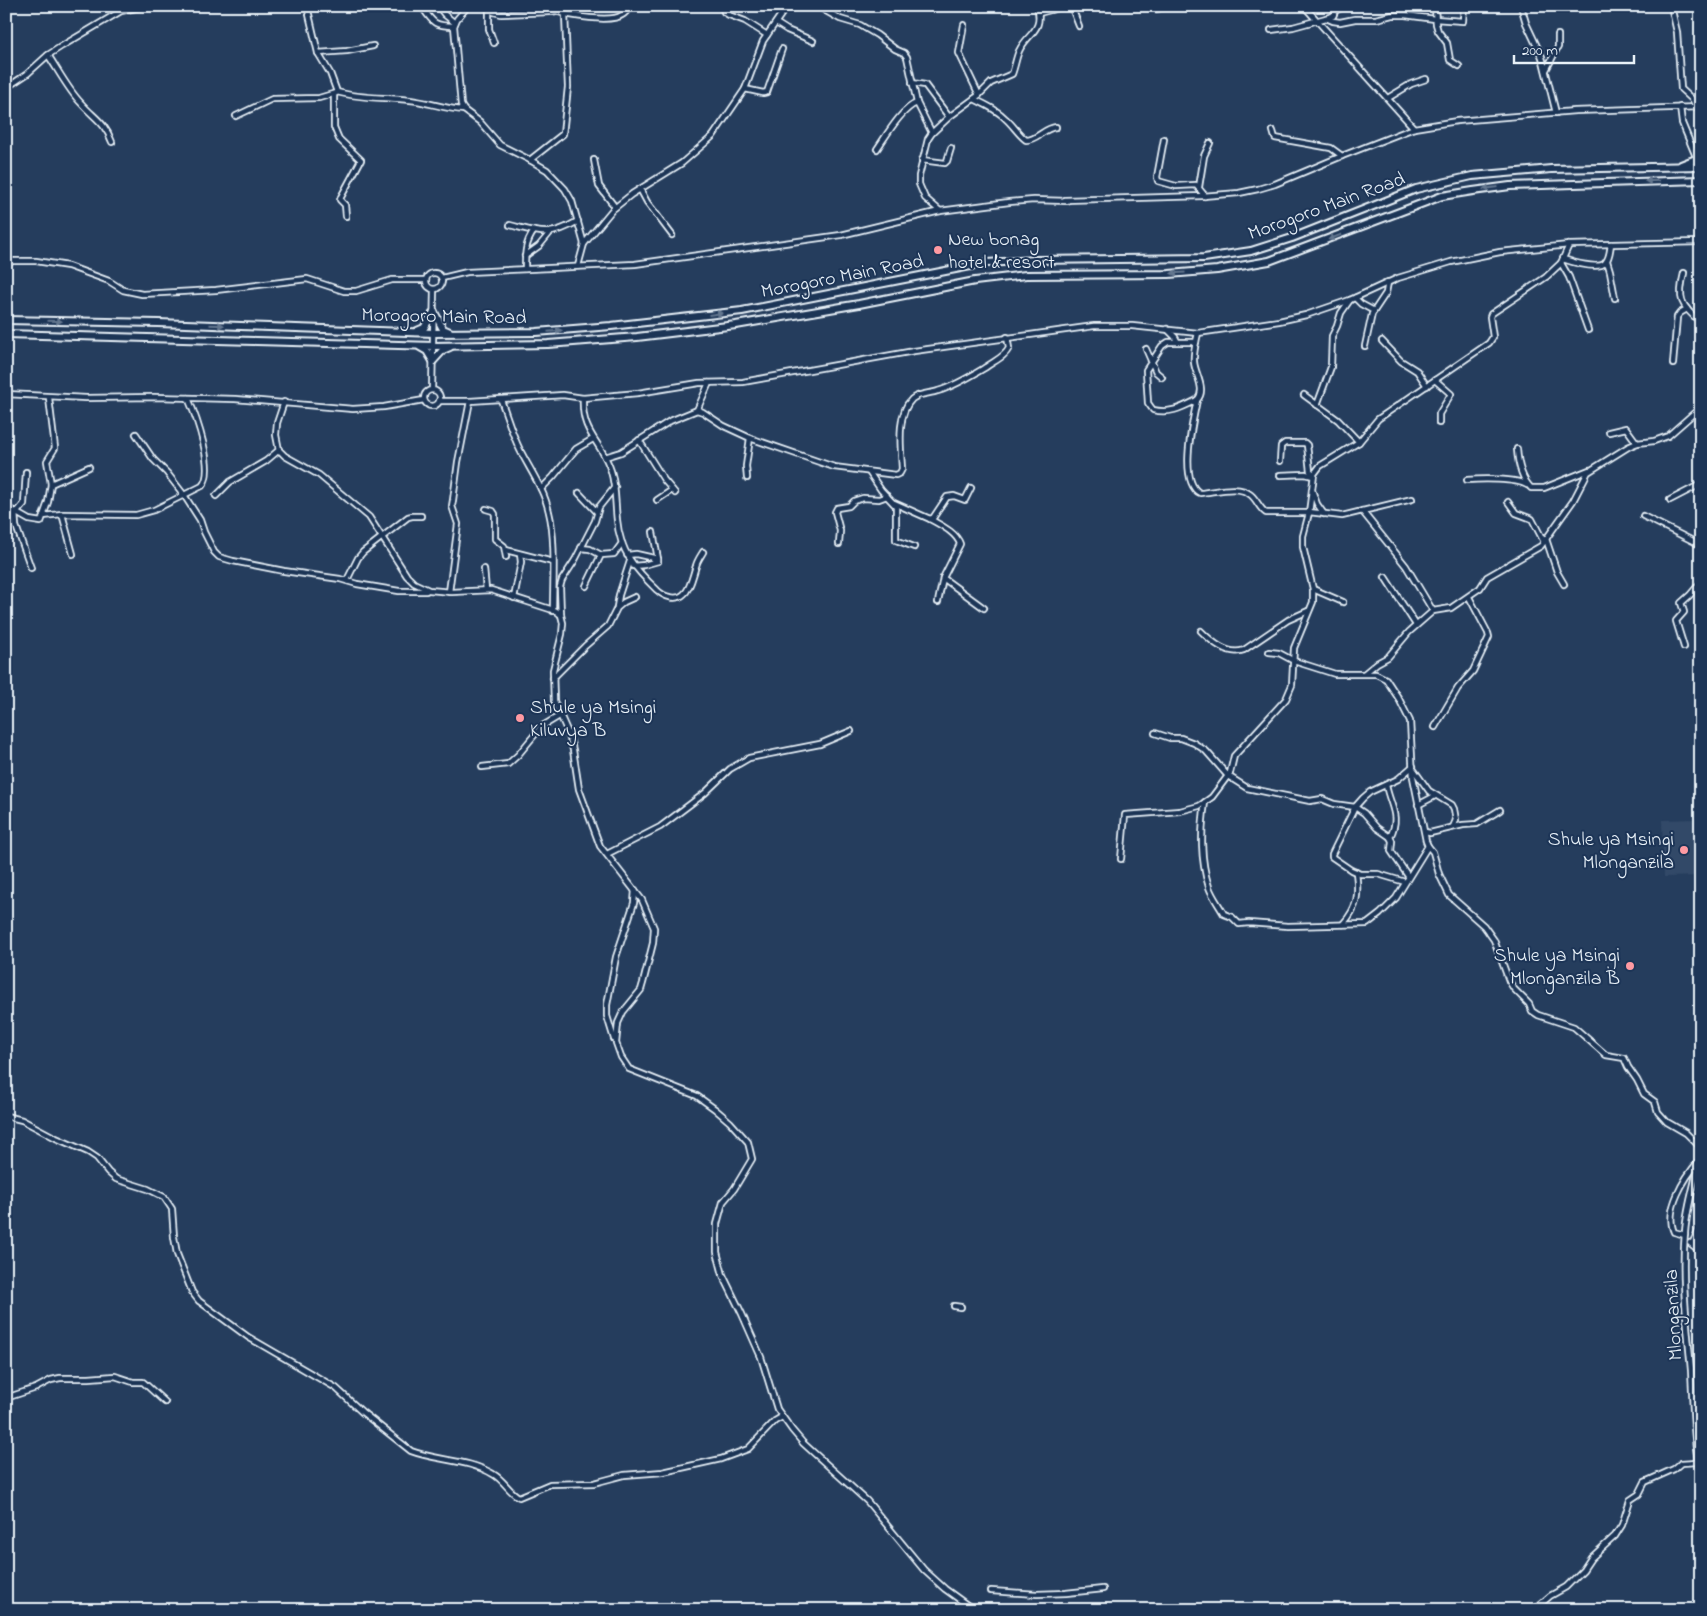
<svg xmlns="http://www.w3.org/2000/svg" width="1707" height="1616" viewBox="0 0 1707 1616" font-family="'Indie Flower',sans-serif">
<style>
.built{fill:#334a68}
.lines{fill:none;stroke-linecap:round;stroke-linejoin:round}
.minor-casing{stroke:#e8f1f8;stroke-width:8}
.highway-casing{stroke:#e8f1f8;stroke-width:10}
.minor{stroke:#1d3557;stroke-width:4.5}
.highway{stroke:#1d3557;stroke-width:6}
.oneway{fill:#64778f}
.poi-dot{fill:#ff9aa2;stroke:#1d3557;stroke-width:2}
.labels{text-anchor:middle;stroke-width:4;stroke-linejoin:round;paint-order:stroke}
.street-label{font-size:20px;fill:#e8f1f8;stroke:#1d3557}
.poi-label{font-size:20px;fill:#e8f1f8;stroke:#1d3557;text-anchor:start}
</style>
<rect width="100%" height="100%" fill="#253d5d"/>
<filter id="ink" filterUnits="userSpaceOnUse"><feTurbulence type="fractalNoise" baseFrequency=".02" numOctaves="2"/><feDisplacementMap in="SourceGraphic" scale="10" xChannelSelector="R" yChannelSelector="G"/><feConvolveMatrix kernelMatrix="1 2 1 2 8 2 1 2 1" color-interpolation-filters="sRGB"/></filter>
<g filter="url(#ink)">
<path class="built" d="M 1701,819 L 1701,876 L 1664,877 L 1662,820 Z"/>
<g class="lines">
<defs>
<g id="minor">
<path d="M 307,6 L 318,53 L 330,73 L 337,92 C 361,99 386,97 410,100 C 428,102 445,109 464,110"/>
<path d="M 438,6 L 445,15 L 455,23"/>
<path d="M 468,6 L 457,19 L 454,26 L 461,105 L 464,110 L 480,122 L 500,145 L 530,160 L 547,170 L 565,189 L 572,201 L 584,244 L 578,266"/>
<path d="M 484,6 L 494,12 L 501,14 L 550,12 L 556,11 L 558,6"/>
<path d="M 722,6 L 724,12 L 729,15 L 745,21 L 767,35"/>
<path d="M 817,6 L 840,19 L 860,25 L 877,35 L 895,49 L 904,53 L 907,57 L 917,103 L 932,133"/>
<path d="M 1067,6 L 1072,8 L 1079,26"/>
<path d="M 1304,6 L 1414,128"/>
<path d="M 1435,6 L 1436,24 L 1438,31 L 1447,43 L 1450,60 L 1459,66"/>
<path d="M 1521,6 L 1526,23 L 1542,57 L 1556,113"/>
<path d="M 1671,6 L 1677,32 L 1681,89 L 1693,100 L 1696,107"/>
<path d="M 422,7 C 433,23 434,26 454,26"/>
<path d="M 786,9 L 797,6"/>
<path d="M 1156,9 L 1169,6"/>
<path d="M 489,10 L 489,29 L 494,43"/>
<path d="M 556,11 C 569,16 611,23 622,15 C 626,13 628,9 630,6"/>
<path d="M 1039,13 L 1066,6"/>
<path d="M 1326,18 L 1333,16 L 1336,10 L 1347,6"/>
<path d="M 776,23 L 787,30 L 813,41"/>
<path d="M 964,25 L 959,53 L 979,95"/>
<path d="M 1271,30 L 1293,27 L 1326,18 L 1333,21 L 1340,22 L 1355,19 L 1376,19 L 1392,15 L 1405,15 L 1435,19 L 1463,21 L 1464,6"/>
<path d="M 318,53 L 347,51 L 373,46"/>
<path d="M 48,55 C 58,70 69,91 81,103 C 94,118 105,122 112,142"/>
<path d="M 1546,70 L 1558,47 L 1558,35"/>
<path d="M 912,83 L 925,85 L 949,117"/>
<path d="M 6,88 L 27,74 L 48,55 L 62,46 L 121,11 L 145,6"/>
<path d="M 745,89 L 763,93 L 767,92 L 782,49"/>
<path d="M 334,94 L 334,127 L 339,139 L 361,160 L 341,197 L 340,200 L 345,205 L 346,216"/>
<path d="M 1388,98 L 1411,84 L 1426,79"/>
<path d="M 974,99 C 986,105 996,109 1006,119 C 1013,125 1018,134 1026,140 C 1037,140 1044,128 1056,127"/>
<path d="M 1680,107 L 1682,123 L 1697,159"/>
<path d="M 236,116 L 272,99 L 319,98 L 336,93"/>
<path d="M 1273,131 L 1275,138 L 1331,148 L 1342,156"/>
<path d="M 1164,139 L 1157,177 L 1158,181 L 1176,186 L 1196,185 L 1205,196"/>
<path d="M 877,149 C 886,136 902,108 917,103"/>
<path d="M 530,160 L 563,134 L 568,87 L 565,14"/>
<path d="M 594,160 L 599,186 L 615,207"/>
<path d="M 922,160 L 945,163 L 947,161 L 951,148"/>
<path d="M 1199,187 L 1204,156 L 1210,143"/>
<path d="M 640,189 L 647,202 L 672,235"/>
<path d="M 1065,200 L 1203,196 L 1239,193 L 1258,189 L 1275,184 L 1342,156 L 1414,128 L 1457,121 L 1575,111 L 1701,107"/>
<path d="M 940,211 L 925,198 L 919,184 L 919,176 L 928,139 L 932,133 L 949,117 L 979,95 L 991,83 L 1012,74 C 1015,66 1016,58 1019,51 C 1028,32 1044,32 1037,6"/>
<path d="M 510,225 C 541,233 549,238 578,221"/>
<path d="M 584,244 L 612,210 L 632,194 L 682,163 L 713,136 L 745,89 L 763,41 L 787,6"/>
<path d="M 525,256 L 539,246 L 549,234"/>
<path d="M 1563,259 C 1572,262 1598,270 1605,263 C 1610,258 1610,249 1611,244"/>
<path d="M 6,261 L 36,261 L 68,266 L 109,281 L 123,290 L 142,294 L 216,290 L 307,279 L 344,291 L 356,291 L 392,280 L 426,280"/>
<path d="M 1607,261 L 1610,271 L 1615,298"/>
<path d="M 1561,263 L 1569,277 L 1588,330"/>
<path d="M 525,269 C 525,254 525,243 534,231"/>
<path d="M 1684,273 C 1677,301 1681,304 1701,323"/>
<circle cx="434" cy="281" r="8"/>
<path d="M 442,278 L 467,272 L 635,264 L 841,235 L 940,211 L 1009,202 L 1034,200 L 1067,201"/>
<path d="M 1355,298 L 1361,304 L 1374,311"/>
<path d="M 1167,329 L 1175,337 L 1177,341"/>
<path d="M 1198,333 C 1196,343 1193,352 1194,362 C 1195,374 1207,390 1197,400 C 1193,420 1178,482 1200,493 C 1215,492 1239,484 1251,495 C 1257,500 1259,508 1266,513 L 1309,513"/>
<path d="M 1382,341 L 1401,361 L 1417,371 L 1427,386"/>
<path d="M 1196,342 L 1168,342 L 1162,346 L 1146,370 L 1148,403 L 1153,410 C 1170,414 1181,408 1197,400"/>
<path d="M 1365,346 L 1372,314 L 1386,293 L 1388,282"/>
<path d="M 1146,349 L 1156,372 L 1162,377"/>
<path d="M 1673,364 L 1677,317 L 1680,313 L 1687,309"/>
<path d="M 1435,380 L 1451,394 L 1439,414 L 1439,423"/>
<path d="M 432,390 L 434,289"/>
<circle cx="432" cy="398" r="8"/>
<path d="M 6,394 L 86,398 L 154,397 L 235,399 L 353,409 L 384,407 L 424,400"/>
<path d="M 1304,395 L 1338,420 L 1359,442"/>
<path d="M 49,398 L 55,448 L 47,461 L 51,484"/>
<path d="M 583,398 C 581,435 602,441 611,471 C 616,487 615,503 617,520 C 620,552 635,569 657,590 C 664,597 677,601 684,594 C 691,588 693,574 696,566 C 697,561 700,557 703,552"/>
<path d="M 501,400 C 507,416 512,434 520,450 C 530,470 544,489 549,512 C 556,539 553,582 553,611"/>
<path d="M 439,401 L 470,401 L 563,395 L 583,398 L 638,393 L 699,383 L 743,382 L 914,351 L 1094,326 L 1132,326 L 1198,333 L 1279,321 L 1306,315 L 1350,300 L 1398,278 L 1451,262 L 1500,252 L 1569,245 L 1701,242"/>
<path d="M 284,402 L 277,423 L 276,435 L 279,450 L 285,456 L 319,475 L 369,517 L 407,576 L 414,583 L 429,590 L 452,592 L 491,590 L 556,611 L 561,615 L 563,623 L 562,634 L 553,670 L 554,701 L 569,735 L 573,750 L 579,789 L 600,846 L 642,900 L 654,928 L 653,943 L 643,983 L 641,990 L 623,1012 L 618,1023 L 616,1043 L 621,1057 L 629,1069 L 697,1096 L 715,1109 L 730,1122 L 748,1142 L 752,1159 L 734,1189 L 723,1202 L 717,1224 L 717,1252 L 723,1275 L 742,1314 L 761,1357 L 777,1409 L 792,1430 L 803,1443 L 867,1501 L 924,1570 L 945,1589 L 974,1610"/>
<path d="M 1317,405 L 1331,367 L 1332,336 L 1337,326 L 1341,313 L 1350,300"/>
<path d="M 697,410 L 703,412 L 724,426 L 750,438 L 834,467 L 896,475 L 900,473 L 902,469 C 901,449 896,414 912,399 C 919,393 930,394 938,391 C 955,386 971,376 986,367 C 994,361 1005,357 1009,348 L 1007,337"/>
<path d="M 1609,432 L 1626,428 L 1637,443"/>
<path d="M 136,434 L 153,459 L 167,473 L 184,495 L 200,520 L 204,532 L 214,552 L 219,557 L 233,561 L 284,571 L 340,579 L 357,584 L 399,591 L 426,591"/>
<path d="M 639,440 L 664,480 L 675,493"/>
<path d="M 1517,449 C 1518,463 1521,478 1531,488 L 1544,488 L 1589,470"/>
<path d="M 605,457 L 621,452 L 670,421 L 697,410 L 709,383"/>
<path d="M 1280,461 L 1281,446 L 1285,443 L 1305,443 L 1307,445 L 1310,471 L 1314,474"/>
<path d="M 869,472 L 881,490 L 896,506 L 896,540 L 914,547"/>
<path d="M 1280,475 L 1305,474 L 1313,476"/>
<path d="M 747,478 L 746,466 L 750,438"/>
<path d="M 1467,480 C 1480,479 1516,478 1527,485"/>
<path d="M 541,489 L 553,477 L 576,449 L 593,439"/>
<path d="M 1312,490 L 1317,504 L 1324,514"/>
<path d="M 579,493 L 597,512"/>
<path d="M 216,496 L 230,482 L 266,461 L 279,450"/>
<path d="M 657,500 L 672,490"/>
<path d="M 1670,500 L 1701,484"/>
<path d="M 1508,502 L 1516,513 L 1532,519 L 1544,542"/>
<path d="M 894,503 L 930,519 L 933,518 L 947,497 L 954,496 L 965,500 L 971,488"/>
<path d="M 6,506 L 15,512 L 18,511 L 24,504 L 26,472"/>
<path d="M 486,509 L 493,511 L 495,514 L 495,539 L 504,546 L 506,557"/>
<path d="M 1362,511 L 1406,566 L 1433,611"/>
<path d="M 1309,512 L 1342,516 L 1412,499"/>
<path d="M 62,514 L 73,554"/>
<path d="M 43,516 L 62,514 L 136,515 L 154,510 L 202,486 C 216,471 196,416 188,398"/>
<path d="M 1643,516 L 1695,542 L 1701,547"/>
<path d="M 930,519 C 940,525 956,532 960,544 L 943,578 L 938,602"/>
<path d="M 653,532 L 658,559"/>
<path d="M 1546,539 L 1557,572 L 1564,584"/>
<path d="M 839,544 L 840,531 L 835,512 L 837,508 L 849,506 L 854,501 L 863,498 L 879,499 L 887,496"/>
<path d="M 581,548 L 590,549 L 601,555"/>
<path d="M 506,550 L 553,562"/>
<path d="M 627,555 L 636,554 L 658,559 L 658,561"/>
<path d="M 633,566 L 644,565 L 658,561"/>
<path d="M 31,568 L 16,526 L 15,512 L 29,520 L 41,522 L 48,502 L 51,484 L 89,467"/>
<path d="M 484,569 L 486,590"/>
<path d="M 1385,577 L 1416,625"/>
<path d="M 943,578 L 984,608"/>
<path d="M 347,580 L 358,558 L 363,552 L 408,517 L 412,516 L 421,516"/>
<path d="M 586,586 L 601,555 L 614,554 L 622,543"/>
<path d="M 1313,589 L 1343,602"/>
<path d="M 449,592 L 458,524 L 452,506 L 453,500 L 458,462 L 470,401"/>
<path d="M 514,598 L 521,562 L 520,554"/>
<path d="M 617,607 L 619,595 L 630,561"/>
<path d="M 561,615 L 560,587 L 562,580 L 575,560 L 595,521 L 599,507 L 615,487"/>
<path d="M 1201,631 C 1212,642 1228,656 1244,650 L 1288,620 L 1308,611"/>
<path d="M 1684,647 L 1676,621 L 1684,612 L 1681,603 L 1690,595 L 1701,582"/>
<path d="M 1269,652 L 1279,653 L 1294,661 L 1335,674 L 1376,674 L 1386,679 L 1399,699 L 1410,721 L 1413,777 L 1426,841 L 1428,846 L 1433,852 L 1439,874 L 1449,895 L 1484,926 L 1494,940 L 1509,981 L 1514,989 L 1529,1004 L 1532,1011 L 1538,1015 L 1574,1027 L 1606,1055 L 1624,1058 L 1628,1067 L 1637,1080 L 1644,1094 L 1655,1102 L 1658,1112 L 1667,1122 L 1686,1133 L 1701,1148"/>
<path d="M 1365,673 L 1377,663 L 1388,657 L 1409,632 L 1433,611 L 1451,608 L 1480,588 L 1487,577 L 1541,546 L 1573,501 L 1588,472 L 1628,447 L 1637,443 L 1654,441 L 1668,436 L 1701,407"/>
<path d="M 553,678 L 585,646 L 608,626 L 617,608 L 624,602 L 635,597"/>
<path d="M 1435,727 L 1458,688 L 1473,671 L 1489,637 L 1488,633 L 1469,597"/>
<path d="M 1155,733 L 1170,738 L 1181,738 L 1194,743 L 1206,751 L 1228,776 L 1247,788 L 1310,801 L 1322,799 L 1334,804 L 1355,807 L 1364,813 L 1377,828 L 1390,837 L 1392,841 L 1391,851 L 1408,876"/>
<path d="M 482,767 L 508,764 L 518,755 L 541,727 L 561,715"/>
<path d="M 1414,770 L 1429,791 L 1452,805 L 1454,809 L 1456,820 L 1453,827"/>
<path d="M 1386,785 C 1390,806 1401,816 1390,837"/>
<path d="M 1205,802 C 1201,831 1200,859 1209,887 C 1212,896 1219,905 1224,914 L 1232,917 L 1239,924 L 1249,923 L 1288,926 L 1367,924 L 1380,914 L 1396,898 L 1428,846"/>
<path d="M 1418,805 L 1435,796"/>
<path d="M 1425,832 L 1430,833 L 1463,825 L 1477,824 L 1500,810"/>
<path d="M 607,854 L 660,827 L 705,793 L 730,769 L 749,758 L 820,744 L 851,731"/>
<path d="M 1121,859 L 1125,815 L 1180,811 L 1199,806 L 1205,802 L 1212,797 L 1230,773 L 1234,756 L 1286,699 L 1292,685 L 1294,648 L 1313,602 L 1313,589 L 1303,547 L 1303,536 L 1309,513 L 1314,474 L 1320,466 L 1359,442 L 1378,419 L 1489,343 L 1493,337 L 1490,317 L 1491,314 L 1546,277 L 1561,263 L 1569,245"/>
<path d="M 1405,882 L 1378,874 L 1360,874 L 1351,870 L 1332,857 L 1332,854 L 1355,807 L 1363,798 L 1370,792 L 1398,779 L 1413,766"/>
<path d="M 1343,924 C 1358,907 1359,895 1356,872"/>
<path d="M 614,1039 L 607,1016 L 607,1005 L 616,957 L 634,903 L 635,890"/>
<path d="M 6,1116 L 22,1120 L 56,1138 L 88,1152 L 97,1158 L 108,1172 L 116,1179 L 148,1189 L 164,1197 L 172,1209 L 174,1237 L 177,1254 L 192,1292 L 199,1301 L 248,1337 L 336,1388 L 362,1412 L 411,1451 C 437,1461 468,1459 493,1474 C 504,1480 509,1492 519,1497 L 550,1484 L 594,1483 L 624,1475 L 663,1472 L 721,1459 L 748,1449 L 775,1421 L 782,1417"/>
<path d="M 1701,1153 C 1696,1180 1687,1205 1685,1232 C 1681,1278 1687,1324 1691,1370 C 1693,1405 1693,1442 1701,1476"/>
<path d="M 1685,1235 L 1674,1232 C 1664,1210 1685,1177 1699,1161"/>
<path d="M 1690,1243 L 1701,1252"/>
<path d="M 1692,1244 L 1701,1225"/>
<path d="M 954,1306 L 961,1307"/>
<path d="M 6,1398 L 36,1388 L 51,1380 L 60,1378 L 89,1378 L 115,1376 L 133,1382 L 143,1382 L 165,1402"/>
<path d="M 1694,1425 L 1701,1416"/>
<path d="M 991,1591 L 1037,1594 L 1066,1593 L 1103,1589"/>
<path d="M 1534,1610 L 1550,1596 L 1566,1587 L 1583,1570 L 1591,1558 L 1615,1536 L 1622,1525 L 1630,1500 L 1639,1494 L 1645,1482 L 1674,1469 L 1681,1463 L 1697,1462"/>
</g>
<g id="highway">
<path d="M 1681,165 L 1701,157"/>
<path d="M 434,312 L 443,329 L 450,332"/>
<path d="M 6,320 L 158,323 L 434,333 L 536,332 L 611,326 L 742,311 L 986,263 L 1036,260 L 1204,258 L 1251,251 L 1292,238 L 1416,189 L 1472,176 L 1551,169 L 1701,166"/>
<path d="M 417,331 L 424,328 L 434,312"/>
<path d="M 6,334 L 434,346 L 548,344 L 637,337 L 736,325 L 859,304 L 975,281 L 1026,275 L 1169,274 L 1217,270 L 1269,261 L 1442,196 L 1473,191 L 1510,186 L 1701,180"/>
<path d="M 420,347 L 427,351 L 433,361 L 443,350 L 450,347"/>
</g>
</defs>
<use href="#minor" class="minor-casing"/>
<use href="#highway" class="highway-casing"/>
<use href="#minor" class="minor"/>
<use href="#highway" class="highway"/>
</g>
<defs><path id="oneway-solid" d="M-6-.8H1V-3.2L6.5 0L1 3.2V.8H-6Z" transform="scale(1.25)"/></defs>
<g class="oneway">
<use href="#oneway-solid" transform="translate(1652 181) rotate(179)"/>
<use href="#oneway-solid" transform="translate(1490 188) rotate(172)"/>
<use href="#oneway-solid" transform="translate(1335 237) rotate(159)"/>
<use href="#oneway-solid" transform="translate(1178 273) rotate(176)"/>
<use href="#oneway-solid" transform="translate(716 314) rotate(-7)"/>
<use href="#oneway-solid" transform="translate(55 321) rotate(1)"/>
<use href="#oneway-solid" transform="translate(217 325) rotate(2)"/>
<use href="#oneway-solid" transform="translate(555 331) rotate(-5)"/>
</g>
</g>
<g class="poi-dot">
<circle cx="938" cy="250" r="5"/>
<circle cx="520" cy="718" r="5"/>
<circle cx="1684" cy="850" r="5"/>
<circle cx="1630" cy="966" r="5"/>
</g>
<g class="labels">
<g class="street-label">
<text transform="translate(1326 205) rotate(-20)" y="7">Morogoro Main Road</text>
<text transform="translate(842 275) rotate(-11)" y="7">Morogoro Main Road</text>
<text transform="translate(444 315) rotate(1)" y="7">Morogoro Main Road</text>
<text transform="translate(1672 1315) rotate(-93)" y="7">Mlonganzila</text>
</g>
<g class="poi-label">
<text x="948" y="245">New bonag<tspan x="948" dy="23">hotel &amp; resort</tspan></text>
<text x="530" y="713">Shule ya Msingi<tspan x="530" dy="23">Kiluvya B</tspan></text>
<text x="1674" y="845" text-anchor="end">Shule ya Msingi<tspan x="1674" dy="23">Mlonganzila</tspan></text>
<text x="1620" y="961" text-anchor="end">Shule ya Msingi<tspan x="1620" dy="23">Mlonganzila B</tspan></text>
</g>
</g>
<rect width="1707" height="1616" fill="none" stroke="#1d3557" stroke-width="25"/>
<rect x="12" y="12" width="1682" height="1591" fill="none" stroke="#e8f1f8" stroke-width="2" filter="url(#ink)"/>
<path d="M1514 55v8h120v-8" fill="none" stroke="#e8f1f8" stroke-width="2.5"/>
<text x="1522" y="55" font-size="15" fill="#e8f1f8" stroke="#1d3557" stroke-width="4" paint-order="stroke">200 m</text>
</svg>
